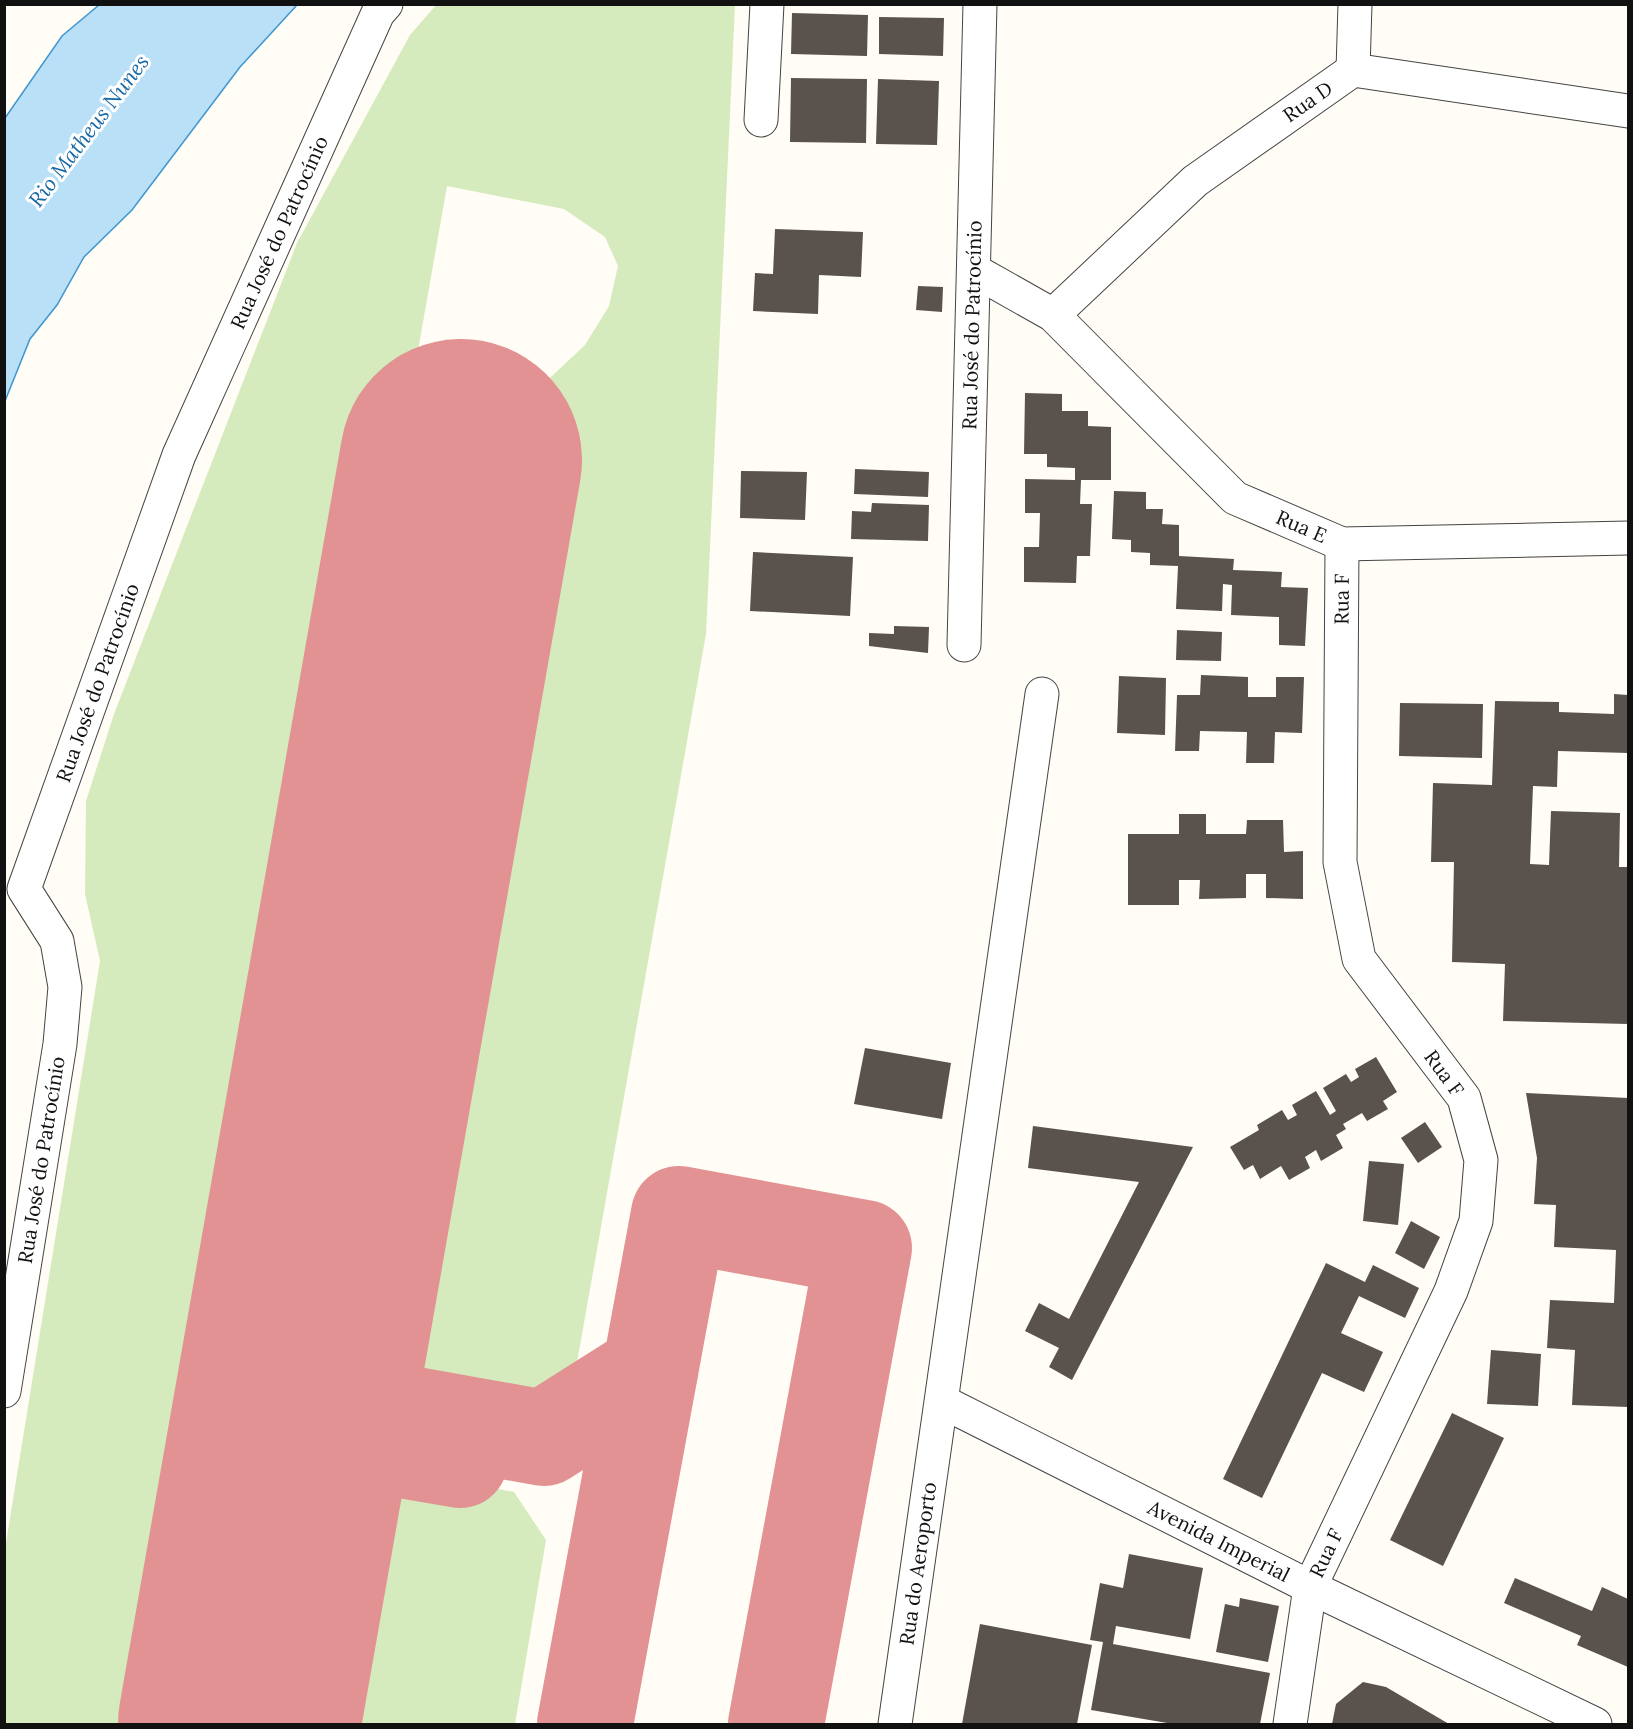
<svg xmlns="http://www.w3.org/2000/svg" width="1633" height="1729" viewBox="0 0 1633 1729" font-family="Lora,serif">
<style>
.green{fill:#d5ebbd}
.water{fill:#b9e0f7;stroke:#3f96cf;stroke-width:1.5}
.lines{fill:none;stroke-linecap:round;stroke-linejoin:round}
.taxiway{stroke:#e29292;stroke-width:96}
.runway{stroke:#e29292;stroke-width:242}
.building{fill:#5a524d}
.street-casing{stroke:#444;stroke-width:35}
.street{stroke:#fff;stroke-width:33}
.labels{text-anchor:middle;stroke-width:6;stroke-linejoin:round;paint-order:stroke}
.street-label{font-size:20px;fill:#111;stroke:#fff}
.water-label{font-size:21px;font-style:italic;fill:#1768a6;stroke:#fff}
</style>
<rect width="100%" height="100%" fill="#fffdf5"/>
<g class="green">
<path d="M 437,4 L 735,5 L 706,634 L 573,1385 L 530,1415 L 390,1387 L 367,1341 L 537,390 L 585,345 L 609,306 L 618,266 L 605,237 L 564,209 L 447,186 L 176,1724 L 5,1724 L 5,1549 L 100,961 L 85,894 L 86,801 L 114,714 L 297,243 L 410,35 Z"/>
<path d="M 385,1469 L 514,1492 L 546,1540 L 515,1724 L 298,1724 L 338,1496 Z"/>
</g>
<path class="water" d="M 99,5 L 297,5 L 240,67 L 132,210 L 84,257 L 57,305 L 30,339 L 5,401 L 5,118 L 62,36 Z"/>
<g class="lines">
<g class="taxiway">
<path d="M 310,1318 L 376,1408 L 544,1438 L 650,1371"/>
<path d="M 282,1478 L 372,1445 L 460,1460"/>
<path d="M 585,1724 L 679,1214 L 864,1248 L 776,1724"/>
</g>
<path class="runway" d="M 239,1724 L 461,460"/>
</g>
<g class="building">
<path d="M 792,13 L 868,15 L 867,56 L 791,54 Z"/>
<path d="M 879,17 L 944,18 L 943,56 L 879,54 Z"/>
<path d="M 791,78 L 867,79 L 866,143 L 790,142 Z"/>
<path d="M 878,79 L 939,81 L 937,145 L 876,144 Z"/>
<path d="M 775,229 L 863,232 L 861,277 L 819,275 L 818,314 L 753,311 L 755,273 L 773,274 Z"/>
<path d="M 918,286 L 943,287 L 942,312 L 916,310 Z"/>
<path d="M 1025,393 L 1062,394 L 1062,411 L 1088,411 L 1088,426 L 1111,427 L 1111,480 L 1081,480 L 1080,504 L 1092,504 L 1090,556 L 1077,556 L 1076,583 L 1024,582 L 1024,547 L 1039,547 L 1040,513 L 1025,513 L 1025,479 L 1075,480 L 1075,468 L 1047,467 L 1047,454 L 1024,454 Z"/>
<path d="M 855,469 L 929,472 L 928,497 L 854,494 Z"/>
<path d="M 741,471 L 807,472 L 805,520 L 740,518 Z"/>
<path d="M 1114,491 L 1146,492 L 1146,509 L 1163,509 L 1162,524 L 1179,525 L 1179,556 L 1234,559 L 1233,570 L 1282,572 L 1281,587 L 1308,588 L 1305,646 L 1279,645 L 1279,617 L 1231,615 L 1232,585 L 1223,584 L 1222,611 L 1176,609 L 1178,566 L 1150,565 L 1150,553 L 1131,552 L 1131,540 L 1112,539 Z"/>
<path d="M 872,503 L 929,505 L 928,541 L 851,539 L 852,511 L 871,512 Z"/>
<path d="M 753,552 L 853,557 L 850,616 L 750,611 Z"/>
<path d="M 894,626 L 929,627 L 928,653 L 869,646 L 869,633 L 894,634 Z"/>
<path d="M 1177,630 L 1222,632 L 1221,661 L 1176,660 Z"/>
<path d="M 1201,675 L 1248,677 L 1248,697 L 1276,697 L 1276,677 L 1304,677 L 1302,733 L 1275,732 L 1274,763 L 1246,763 L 1247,732 L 1200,731 L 1199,751 L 1175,751 L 1177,695 L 1200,695 Z"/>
<path d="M 1119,676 L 1166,678 L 1165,735 L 1117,733 Z"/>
<path d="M 1614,694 L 1628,695 L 1628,753 L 1558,751 L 1557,787 L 1533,786 L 1530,864 L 1549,865 L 1551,811 L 1620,813 L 1619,867 L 1628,867 L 1628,1024 L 1503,1021 L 1505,964 L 1452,962 L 1454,862 L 1431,862 L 1433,783 L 1492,785 L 1495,701 L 1559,702 L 1559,712 L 1614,714 Z"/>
<path d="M 1400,703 L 1483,704 L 1482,758 L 1399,756 Z"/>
<path d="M 1179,814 L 1206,814 L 1206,834 L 1246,834 L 1247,820 L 1283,820 L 1284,852 L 1303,851 L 1303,899 L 1266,898 L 1266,874 L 1246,874 L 1246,898 L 1199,899 L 1200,880 L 1179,880 L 1179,905 L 1128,905 L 1128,834 L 1179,834 Z"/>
<path d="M 865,1048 L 951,1063 L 942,1119 L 854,1104 Z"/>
<path d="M 1376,1057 L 1397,1092 L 1383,1101 L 1388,1109 L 1367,1121 L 1362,1113 L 1343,1124 L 1346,1129 L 1336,1135 L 1343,1148 L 1321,1161 L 1316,1150 L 1305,1157 L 1310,1168 L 1289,1180 L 1281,1166 L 1260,1179 L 1253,1165 L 1244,1170 L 1230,1147 L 1259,1130 L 1257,1125 L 1282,1110 L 1288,1120 L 1297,1115 L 1292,1105 L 1316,1091 L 1330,1115 L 1336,1111 L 1323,1088 L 1346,1074 L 1351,1082 L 1359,1077 L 1355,1069 Z"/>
<path d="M 1526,1093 L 1628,1098 L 1628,1407 L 1572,1405 L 1575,1350 L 1547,1348 L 1550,1300 L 1614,1303 L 1616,1250 L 1554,1247 L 1556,1205 L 1534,1204 L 1537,1158 Z"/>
<path d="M 1425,1122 L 1442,1147 L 1418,1163 L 1401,1138 Z"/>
<path d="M 1033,1126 L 1193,1147 L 1072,1380 L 1049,1367 L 1059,1348 L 1025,1331 L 1039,1303 L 1069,1319 L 1139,1182 L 1028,1168 Z"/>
<path d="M 1369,1161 L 1404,1164 L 1398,1225 L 1363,1221 Z"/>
<path d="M 1411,1221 L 1440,1237 L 1424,1269 L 1395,1253 Z"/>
<path d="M 1326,1263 L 1365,1282 L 1373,1265 L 1419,1288 L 1405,1318 L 1359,1296 L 1341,1333 L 1383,1352 L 1364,1392 L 1322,1373 L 1262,1498 L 1223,1479 Z"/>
<path d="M 1491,1350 L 1541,1354 L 1538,1406 L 1487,1404 Z"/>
<path d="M 1452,1413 L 1504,1438 L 1443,1566 L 1390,1540 Z"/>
<path d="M 1129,1554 L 1203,1568 L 1190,1639 L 1116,1626 L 1113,1644 L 1270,1673 L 1260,1724 L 1173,1724 L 1091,1710 L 1103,1642 L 1090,1640 L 1100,1583 L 1123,1588 Z"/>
<path d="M 1515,1578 L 1592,1611 L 1602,1587 L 1628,1599 L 1628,1667 L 1577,1645 L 1581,1636 L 1504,1603 Z"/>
<path d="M 1240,1598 L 1279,1606 L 1268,1662 L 1216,1652 L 1225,1604 L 1239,1607 Z"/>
<path d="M 980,1624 L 1092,1645 L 1077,1724 L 962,1724 Z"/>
<path d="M 1363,1682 L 1386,1687 L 1449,1724 L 1332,1724 L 1336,1704 Z"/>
</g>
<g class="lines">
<defs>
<g id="street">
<path d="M 1353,70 L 1355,4"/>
<path d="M 761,120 L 767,4"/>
<path id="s1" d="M 975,271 L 1053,315 L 1235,498 L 1342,544 L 1628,538"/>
<path id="s2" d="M 1053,315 L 1195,181 L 1353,70 L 1628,111"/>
<path id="s3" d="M 964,645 L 980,4"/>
<path id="s4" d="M 4,1391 L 60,1044 L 65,987 L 57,941 L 24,889 L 179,455 L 378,13 L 386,4"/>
<path id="s5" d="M 943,1402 L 1310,1587 L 1595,1724"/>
<path id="s6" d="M 895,1724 L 1042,694"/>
<path id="s7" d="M 1290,1724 L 1310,1587 L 1451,1291 L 1476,1221 L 1481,1160 L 1464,1098 L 1359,959 L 1340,862 L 1342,544"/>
</g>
</defs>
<use href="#street" class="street-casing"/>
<use href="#street" class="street"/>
</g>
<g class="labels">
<g class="street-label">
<text dy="7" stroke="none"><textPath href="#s2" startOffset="333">Rua D</textPath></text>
<text dy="7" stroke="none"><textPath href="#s4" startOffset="1222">Rua José do Patrocínio</textPath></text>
<text dy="7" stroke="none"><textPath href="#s3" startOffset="320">Rua José do Patrocínio</textPath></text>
<text dy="7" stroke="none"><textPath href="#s1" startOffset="420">Rua E</textPath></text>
<text dy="7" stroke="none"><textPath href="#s7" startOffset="1202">Rua F</textPath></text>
<text dy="7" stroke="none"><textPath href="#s4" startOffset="736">Rua José do Patrocínio</textPath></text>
<text transform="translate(1444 1073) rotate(54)" y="7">Rua F</text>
<text dy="7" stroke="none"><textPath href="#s4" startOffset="234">Rua José do Patrocínio</textPath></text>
<text dy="7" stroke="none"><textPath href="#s5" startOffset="309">Avenida Imperial</textPath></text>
<text dy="7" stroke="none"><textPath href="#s7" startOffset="176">Rua F</textPath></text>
<text dy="7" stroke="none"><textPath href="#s6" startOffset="162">Rua do Aeroporto</textPath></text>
</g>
<g class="water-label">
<text transform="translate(89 131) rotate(-53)" y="7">Rio Matheus Nunes</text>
</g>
</g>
<rect width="1633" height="1729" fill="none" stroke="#111111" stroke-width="12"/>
</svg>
